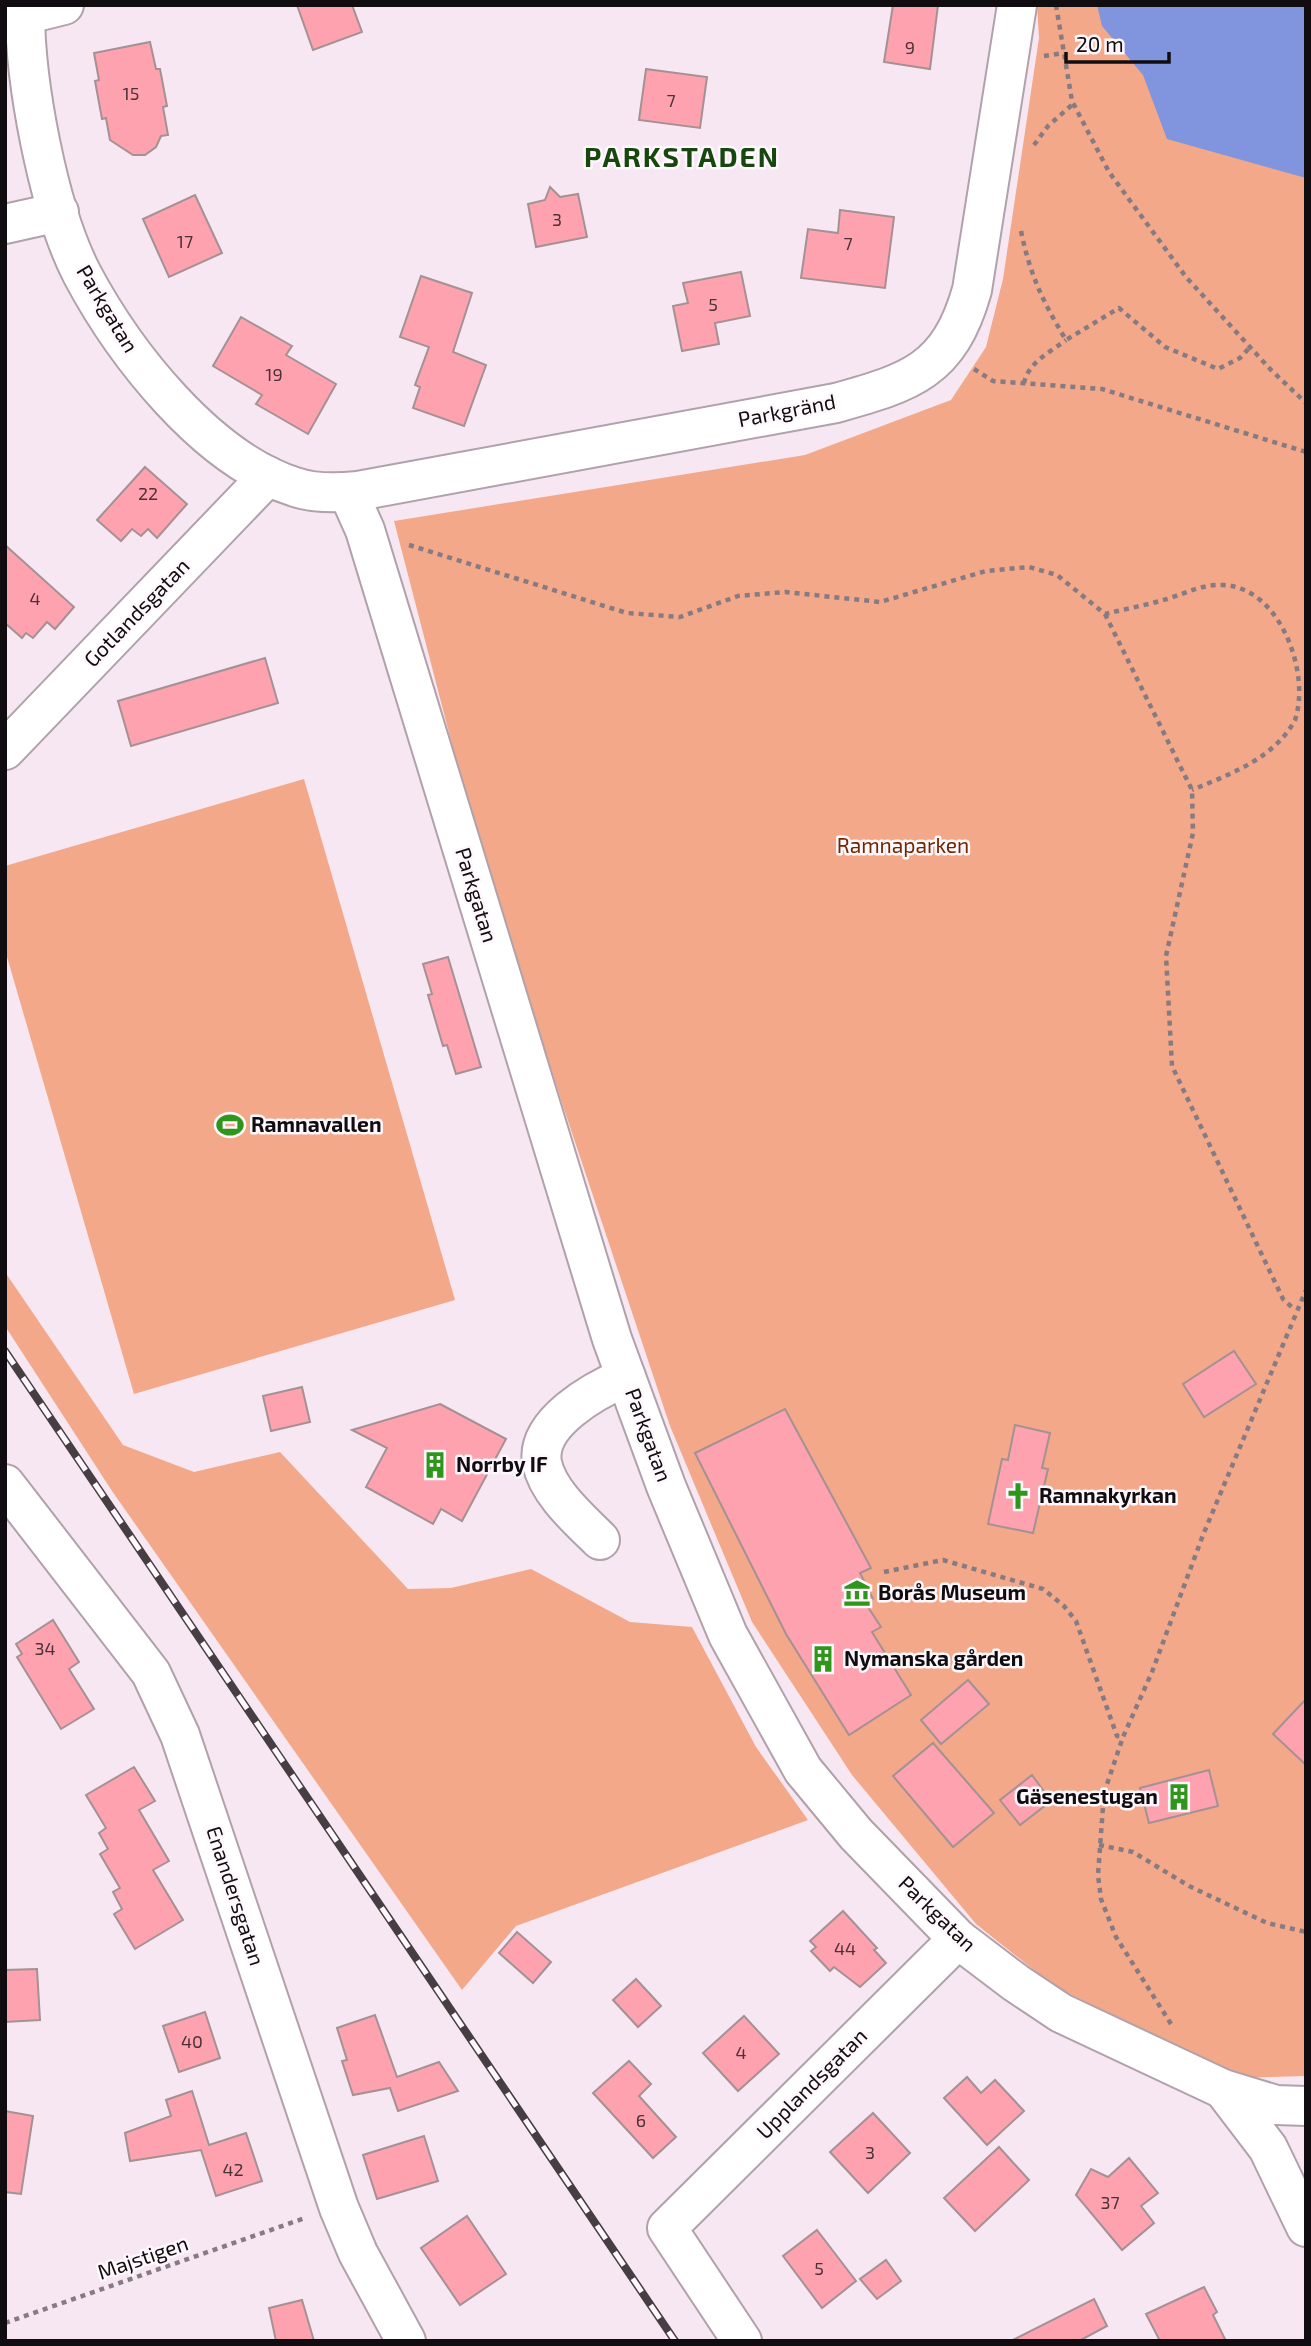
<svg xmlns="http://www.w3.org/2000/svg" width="1311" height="2346" viewBox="0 0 1311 2346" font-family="'Exo 2',sans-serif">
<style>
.green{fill:#f3a889}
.water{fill:#8194de}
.building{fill:#ffa2b0;stroke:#a49193;stroke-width:2}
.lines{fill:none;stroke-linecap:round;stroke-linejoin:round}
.minor-casing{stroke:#b0a1ab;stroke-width:42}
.path{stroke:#867b83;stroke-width:4.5;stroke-dasharray:5 5;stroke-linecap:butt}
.minor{stroke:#fff;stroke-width:38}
.rail-casing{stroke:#463e43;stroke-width:8}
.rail{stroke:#fef7fc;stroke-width:5;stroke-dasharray:16;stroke-linecap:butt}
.labels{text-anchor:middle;stroke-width:5;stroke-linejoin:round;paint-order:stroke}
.number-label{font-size:18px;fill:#4c3237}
.street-label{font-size:21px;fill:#110c0f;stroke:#fef7fc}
.park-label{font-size:21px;fill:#702700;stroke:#fef7fc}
.poi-label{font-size:21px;font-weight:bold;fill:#110c0f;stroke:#fef7fc;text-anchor:start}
.district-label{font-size:28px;font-weight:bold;letter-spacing:2px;fill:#17470f;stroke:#fef7fc}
</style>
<rect width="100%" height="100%" fill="#f7e7f2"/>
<g class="green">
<path d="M 1037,5 L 1306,5 L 1306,2076 L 1238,2078 L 1054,1986 L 976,1924 L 852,1775 L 752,1622 L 670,1426 L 562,1103 L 468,806 L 394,521 L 805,455 L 951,400 L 986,347 L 1003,279 L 1039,38 Z"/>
<path d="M 304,779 L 455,1300 L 134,1394 L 5,950 L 5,866 Z"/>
<path d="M 5,1272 L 123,1445 L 194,1472 L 280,1452 L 408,1589 L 451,1588 L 531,1569 L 630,1622 L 692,1627 L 756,1747 L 808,1820 L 516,1926 L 462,1990 L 112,1491 L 5,1326 Z"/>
</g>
<path class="water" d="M 1097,5 L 1306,5 L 1306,178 L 1167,139 L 1143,75 L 1102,26 Z"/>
<g class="building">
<path d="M 297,5 L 352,5 L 362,32 L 313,50 Z"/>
<path d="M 893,5 L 938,5 L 930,69 L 884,62 Z"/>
<path d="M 150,42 L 156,69 L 160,69 L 167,106 L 163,107 L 168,135 L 161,136 L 156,147 L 145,155 L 133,155 L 110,140 L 106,118 L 102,119 L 95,81 L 99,80 L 94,53 Z"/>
<path d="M 646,69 L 707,77 L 700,128 L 639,120 Z"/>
<path d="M 550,187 L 560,197 L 578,194 L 587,237 L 536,247 L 528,204 L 545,200 Z"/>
<path d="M 195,195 L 222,253 L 169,277 L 143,219 Z"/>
<path d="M 840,210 L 894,217 L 885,288 L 801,278 L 808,229 L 838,233 Z"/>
<path d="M 741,272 L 750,316 L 715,323 L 719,344 L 682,351 L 673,306 L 688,303 L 683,283 Z"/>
<path d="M 421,276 L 472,293 L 453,352 L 486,365 L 464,426 L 413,408 L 420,387 L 415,385 L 429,347 L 400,337 Z"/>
<path d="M 241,317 L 292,346 L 286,355 L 336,384 L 308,434 L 256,404 L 262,395 L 213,366 Z"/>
<path d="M 145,467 L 187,504 L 157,538 L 148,529 L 141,536 L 132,529 L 121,541 L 97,520 Z"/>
<path d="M 5,545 L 74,607 L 55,629 L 47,622 L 33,638 L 26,633 L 22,638 L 5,623 Z"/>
<path d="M 265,658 L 278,703 L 131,746 L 118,701 Z"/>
<path d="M 448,957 L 481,1067 L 456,1074 L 447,1045 L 443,1046 L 428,995 L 432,994 L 423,964 Z"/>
<path d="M 1234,1351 L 1256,1384 L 1204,1417 L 1183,1384 Z"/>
<path d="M 302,1387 L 310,1422 L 271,1431 L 263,1396 Z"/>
<path d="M 440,1404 L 506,1439 L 462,1521 L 441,1509 L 433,1524 L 366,1487 L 387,1448 L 352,1430 Z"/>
<path d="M 785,1409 L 871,1568 L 860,1573 L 873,1599 L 866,1604 L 881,1627 L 872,1632 L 911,1695 L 849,1735 L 786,1634 L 695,1453 Z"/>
<path d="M 1015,1425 L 1050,1433 L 1042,1468 L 1048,1469 L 1033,1533 L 988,1524 L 1002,1459 L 1008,1460 Z"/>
<path d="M 53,1620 L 79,1662 L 69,1669 L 94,1709 L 61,1729 L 17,1657 L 22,1654 L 16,1644 Z"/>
<path d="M 968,1680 L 989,1704 L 941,1744 L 921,1720 Z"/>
<path d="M 1306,1699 L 1306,1765 L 1273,1734 Z"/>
<path d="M 933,1743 L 994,1813 L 953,1847 L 893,1776 Z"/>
<path d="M 134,1767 L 155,1801 L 139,1810 L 169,1861 L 153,1870 L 183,1920 L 135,1949 L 114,1914 L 122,1909 L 113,1892 L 120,1888 L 100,1854 L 108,1849 L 99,1833 L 106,1828 L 86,1795 Z"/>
<path d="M 1209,1770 L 1218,1806 L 1149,1823 L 1140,1788 Z"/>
<path d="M 1032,1775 L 1051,1801 L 1020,1825 L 1000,1800 Z"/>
<path d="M 843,1911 L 877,1948 L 874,1950 L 886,1963 L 860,1987 L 834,1967 L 830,1971 L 811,1951 L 816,1947 L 810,1941 Z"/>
<path d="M 517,1932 L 551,1962 L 533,1983 L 499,1953 Z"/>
<path d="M 37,1969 L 40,2020 L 5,2022 L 5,1970 Z"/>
<path d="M 636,1979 L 661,2006 L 638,2027 L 613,2000 Z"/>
<path d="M 205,2012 L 220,2058 L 179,2072 L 163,2026 Z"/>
<path d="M 375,2015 L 397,2077 L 439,2062 L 458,2091 L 398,2111 L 390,2088 L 353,2095 L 342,2061 L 347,2060 L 337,2028 Z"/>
<path d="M 744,2016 L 779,2054 L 738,2091 L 703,2053 Z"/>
<path d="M 629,2061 L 651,2084 L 639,2096 L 676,2137 L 653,2158 L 593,2093 Z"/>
<path d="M 967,2077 L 981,2093 L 995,2080 L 1024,2111 L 987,2145 L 944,2098 Z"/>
<path d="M 192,2091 L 209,2145 L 246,2133 L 262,2181 L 216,2196 L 201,2150 L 130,2161 L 125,2133 L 171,2116 L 166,2100 Z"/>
<path d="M 5,2111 L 33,2116 L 21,2194 L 5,2192 Z"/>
<path d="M 873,2113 L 910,2153 L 868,2193 L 830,2152 Z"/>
<path d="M 424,2136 L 438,2181 L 377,2199 L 363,2155 Z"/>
<path d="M 999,2147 L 1029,2180 L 975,2231 L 944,2198 Z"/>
<path d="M 1129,2158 L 1158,2193 L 1141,2206 L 1154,2223 L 1122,2250 L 1076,2195 L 1091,2169 L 1108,2177 Z"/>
<path d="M 467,2216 L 506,2274 L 460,2305 L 421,2248 Z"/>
<path d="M 817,2230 L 856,2281 L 822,2308 L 783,2256 Z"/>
<path d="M 886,2260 L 901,2281 L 877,2299 L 860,2279 Z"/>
<path d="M 1204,2287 L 1217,2312 L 1213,2315 L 1226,2341 L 1160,2341 L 1146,2314 Z"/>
<path d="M 1094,2299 L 1107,2326 L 1079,2341 L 1011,2341 Z"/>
<path d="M 302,2300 L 314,2341 L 276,2341 L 269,2308 Z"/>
</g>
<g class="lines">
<defs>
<g id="minor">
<path d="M 25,5 C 24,80 48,208 82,274 C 124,353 206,459 295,487 C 315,494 338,493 358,491 L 836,403 C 911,382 949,371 972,290 L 1017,5"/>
<path d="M 24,15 L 64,5"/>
<path d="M 5,224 L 59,212"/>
<path d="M 348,492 L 365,530 L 612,1339 L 666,1486 L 728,1635 L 803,1770 L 856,1834 L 958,1939 L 1016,1983 L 1061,2013 L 1223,2089 L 1276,2105 L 1306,2106"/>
<path d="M 5,750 L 268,476"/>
<path d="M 5,1484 L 151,1673 L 180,1735 L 339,2208 L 358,2253 L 406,2341"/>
<path d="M 600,1540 C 580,1520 548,1493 542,1463 C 535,1423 595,1390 626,1377"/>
<path d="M 1223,2089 L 1268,2148 L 1306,2227"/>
<path d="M 742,2341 L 667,2228 L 958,1939"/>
</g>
</defs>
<use href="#minor" class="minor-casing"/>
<g class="path">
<path d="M 1056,5 L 1072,101 L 1109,172 L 1186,277 L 1271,370 L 1306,403"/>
<path d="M 1044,56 L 1064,53"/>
<path d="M 1034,145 L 1048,126 L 1073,104"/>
<path d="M 1021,231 C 1030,275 1043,302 1066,340 L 1119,308 L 1165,347 L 1218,369 L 1240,358 L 1250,347"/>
<path d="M 974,369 L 993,381 L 1102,389 L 1306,452"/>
<path d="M 1024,383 C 1028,363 1050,352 1066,340"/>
<path d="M 409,545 L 627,613 L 680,617 L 738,596 L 785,592 L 880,602 L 986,571 L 1029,567 L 1057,575 L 1105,614 C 1125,609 1147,605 1167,599 C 1186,593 1203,584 1223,585 C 1280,587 1311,673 1295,720 C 1274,759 1230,774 1192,790"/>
<path d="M 1105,614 L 1192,790 L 1193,833 L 1166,956 L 1172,1066 L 1283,1299 L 1295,1310"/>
<path d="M 884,1572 L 943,1560 L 1043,1589 L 1064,1606 L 1076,1621 L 1117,1736 L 1123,1737"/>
<path d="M 1099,1845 L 1133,1852 L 1189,1886 L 1267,1923 L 1306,1932"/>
<path d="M 1171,2024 L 1116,1937 L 1101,1899 L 1098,1875 L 1104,1793 L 1123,1737 L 1152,1672 L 1203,1535 L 1306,1290"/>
<path d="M 5,2323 L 305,2218"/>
</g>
<use href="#minor" class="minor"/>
<defs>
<path id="rail" d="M 5,1351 L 675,2341"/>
</defs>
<use href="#rail" class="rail-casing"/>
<use href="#rail" class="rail"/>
</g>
<defs>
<symbol id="stadium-bare" viewBox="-9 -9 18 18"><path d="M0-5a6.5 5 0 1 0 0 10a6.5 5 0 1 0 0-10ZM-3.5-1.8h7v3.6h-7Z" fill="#2f961c" stroke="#fef7fc" stroke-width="2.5" paint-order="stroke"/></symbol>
<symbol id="building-bare" viewBox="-9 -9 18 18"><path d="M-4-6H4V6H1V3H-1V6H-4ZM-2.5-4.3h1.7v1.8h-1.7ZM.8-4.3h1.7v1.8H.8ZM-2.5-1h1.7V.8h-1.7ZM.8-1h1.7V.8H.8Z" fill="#2f961c" stroke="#fef7fc" stroke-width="2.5" paint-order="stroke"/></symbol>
<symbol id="church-bare" viewBox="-9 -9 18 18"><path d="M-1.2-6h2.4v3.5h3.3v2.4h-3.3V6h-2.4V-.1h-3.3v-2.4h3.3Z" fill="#2f961c" stroke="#fef7fc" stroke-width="2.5" paint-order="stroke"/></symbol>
<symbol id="museum-bare" viewBox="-9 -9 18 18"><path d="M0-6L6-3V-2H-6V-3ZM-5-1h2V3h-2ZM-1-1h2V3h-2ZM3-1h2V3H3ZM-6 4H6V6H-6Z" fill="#2f961c" stroke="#fef7fc" stroke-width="2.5" paint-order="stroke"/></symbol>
</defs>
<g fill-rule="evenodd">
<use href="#stadium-bare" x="211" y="1106" width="38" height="38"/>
<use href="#building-bare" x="416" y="1446" width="38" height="38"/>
<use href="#church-bare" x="999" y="1477" width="38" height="38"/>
<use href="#museum-bare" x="838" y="1574" width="38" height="38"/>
<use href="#building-bare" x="804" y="1640" width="38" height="38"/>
<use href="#building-bare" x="1160" y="1778" width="38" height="38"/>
</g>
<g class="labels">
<g class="number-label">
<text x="910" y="54">9</text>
<text x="131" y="100">15</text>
<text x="671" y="107">7</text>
<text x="557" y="226">3</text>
<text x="185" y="248">17</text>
<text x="848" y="250">7</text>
<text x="713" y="311">5</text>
<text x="274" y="381">19</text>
<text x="148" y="500">22</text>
<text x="35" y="605">4</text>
<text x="45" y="1655">34</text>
<text x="845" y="1955">44</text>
<text x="192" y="2048">40</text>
<text x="741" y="2059">4</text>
<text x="641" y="2127">6</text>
<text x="870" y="2159">3</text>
<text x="233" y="2176">42</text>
<text x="1110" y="2209">37</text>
<text x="819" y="2275">5</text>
</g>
<g class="street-label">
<text transform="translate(107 309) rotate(59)" y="7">Parkgatan</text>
<text transform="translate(787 411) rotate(-11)" y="7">Parkgränd</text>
<text transform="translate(137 613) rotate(-46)" y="7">Gotlandsgatan</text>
<text transform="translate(476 895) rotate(73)" y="7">Parkgatan</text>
<text transform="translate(648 1435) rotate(70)" y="7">Parkgatan</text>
<text transform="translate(235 1896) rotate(72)" y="7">Enandersgatan</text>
<text transform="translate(937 1914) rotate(44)" y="7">Parkgatan</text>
<text transform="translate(812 2084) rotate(-45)" y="7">Upplandsgatan</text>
<text transform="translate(143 2258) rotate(-19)" y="7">Majstigen</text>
</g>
<g class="park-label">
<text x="903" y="853">Ramnaparken</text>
</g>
<g class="poi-label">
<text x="251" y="1132">Ramnavallen</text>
<text x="456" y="1472">Norrby IF</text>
<text x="1039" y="1503">Ramnakyrkan</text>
<text x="878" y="1600">Borås Museum</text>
<text x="844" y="1666">Nymanska gården</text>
<text x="1158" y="1804" text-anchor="end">Gäsenestugan</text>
</g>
<g class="district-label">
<text x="682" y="167">PARKSTADEN</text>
</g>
</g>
<rect width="1311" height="2346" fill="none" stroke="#110c0f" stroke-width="14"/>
<path d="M1066 52v10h103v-10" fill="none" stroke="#110c0f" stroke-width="3.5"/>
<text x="1076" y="52" font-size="21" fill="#110c0f" stroke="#fef7fc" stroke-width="5" paint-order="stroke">20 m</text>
</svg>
